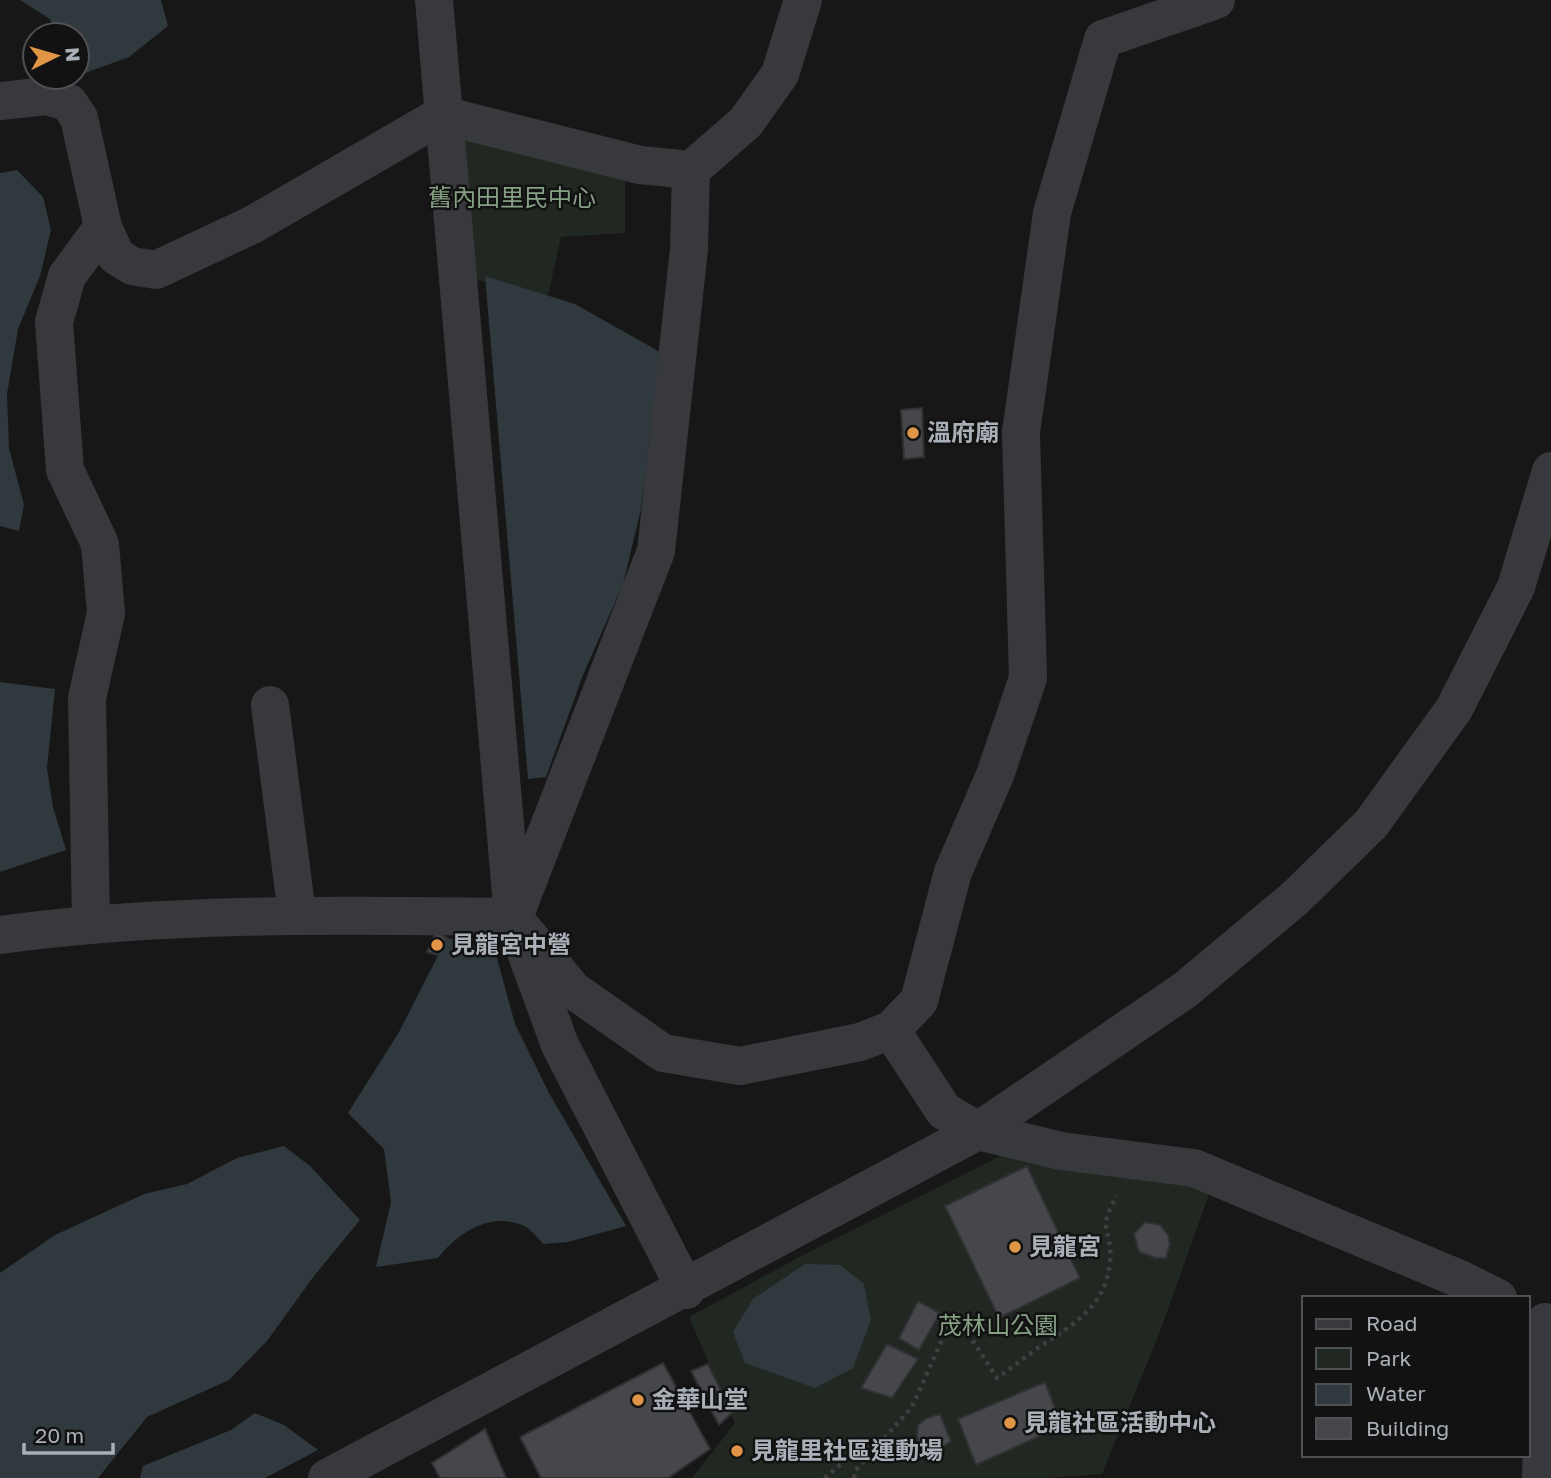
<svg xmlns="http://www.w3.org/2000/svg" width="1551" height="1478" viewBox="0 0 1551 1478" font-family="'Golos Text','Noto Sans TC',sans-serif">
<style>
.green{fill:#212821}
.water{fill:#30393d}
.building{fill:#46474b;stroke:#313134;stroke-width:2}
.lines{fill:none;stroke-linecap:round;stroke-linejoin:round}
.path{stroke:#3e4044;stroke-width:4.5;stroke-dasharray:3.5 5;stroke-linecap:butt}
.minor{stroke:#38393d;stroke-width:38}
.poi-dot{fill:#e19546;stroke:#121213;stroke-width:2.5}
.labels{text-anchor:middle;stroke-width:5;stroke-linejoin:round;paint-order:stroke}
.park-label{font-size:24px;fill:#85a083;stroke:#121213}
.poi-label{font-size:24px;font-weight:bold;fill:#aab0b7;stroke:#121213;text-anchor:start}
</style>
<rect width="100%" height="100%" fill="#171718"/>
<g class="green">
<path d="M 442,115 L 625,161 L 625,233 L 561,237 L 548,296 L 456,275 Z"/>
<path d="M 1026,1143 L 1211,1189 L 1159,1334 L 1102,1474 L 1047,1478 L 692,1478 L 735,1423 L 689,1317 L 809,1252 Z"/>
</g>
<g class="water">
<path d="M 20,0 L 161,0 L 168,26 L 129,57 L 77,76 L 77,35 L 55,35 L 50,19 Z"/>
<path d="M 17,170 L 43,197 L 51,230 L 40,276 L 18,329 L 7,394 L 9,448 L 24,505 L 19,531 L 0,526 L 0,173 Z"/>
<path d="M 485,276 L 575,304 L 660,352 L 641,509 L 623,584 L 583,675 L 546,777 L 528,779 Z"/>
<path d="M 0,682 L 55,689 L 47,768 L 53,807 L 66,850 L 0,872 Z"/>
<path d="M 447,938 L 495,951 L 515,1024 L 549,1093 L 626,1226 L 568,1242 L 544,1244 C 538,1239 531,1229 524,1226 C 490,1211 458,1233 438,1258 L 376,1267 L 391,1202 L 384,1149 L 348,1113 L 399,1032 Z"/>
<path d="M 284,1146 L 310,1166 L 360,1220 L 314,1276 L 267,1341 L 229,1380 L 147,1417 L 98,1478 L 0,1478 L 0,1273 L 55,1235 L 144,1194 L 187,1184 L 237,1158 Z"/>
<path d="M 805,1264 L 840,1265 L 864,1284 L 871,1320 L 853,1368 L 815,1388 L 745,1363 L 733,1332 L 753,1299 Z"/>
<path d="M 255,1413 L 284,1425 L 318,1450 L 265,1478 L 140,1478 L 143,1466 L 231,1430 Z"/>
</g>
<g class="building">
<path d="M 922,408 L 924,457 L 904,459 L 901,410 Z"/>
<path d="M 436,932 L 447,938 L 438,955 L 427,952 Z"/>
<path d="M 1027,1166 L 1080,1278 L 999,1318 L 945,1206 Z"/>
<path d="M 1145,1222 L 1160,1225 L 1168,1235 L 1170,1244 L 1166,1258 L 1156,1258 L 1139,1252 L 1134,1234 Z"/>
<path d="M 918,1301 L 940,1313 L 919,1350 L 899,1338 Z"/>
<path d="M 887,1344 L 918,1359 L 892,1398 L 861,1388 Z"/>
<path d="M 663,1363 L 710,1449 L 668,1478 L 541,1478 L 520,1437 Z"/>
<path d="M 708,1364 L 732,1413 L 719,1425 L 691,1371 Z"/>
<path d="M 1045,1382 L 1062,1426 L 976,1465 L 958,1419 Z"/>
<path d="M 940,1414 L 951,1441 L 940,1449 L 920,1448 L 917,1436 L 918,1425 L 927,1418 Z"/>
<path d="M 485,1429 L 506,1478 L 440,1478 L 432,1463 Z"/>
</g>
<g class="lines">
<g class="path">
<path d="M 954,1312 L 997,1378 C 1012,1368 1026,1356 1041,1346 C 1074,1324 1106,1306 1110,1262 C 1113,1228 1095,1232 1117,1196"/>
<path d="M 825,1478 L 857,1450 L 884,1442"/>
<path d="M 854,1478 L 855,1471 L 912,1407 L 954,1313"/>
</g>
<g class="minor">
<path d="M 434,0 L 513,917 L 560,1045 L 686,1290"/>
<path d="M 0,101 L 47,96 L 69,103 L 79,118 L 103,227 L 116,256 L 132,266 L 156,270 L 252,225 L 442,115 L 640,165 L 691,170 L 746,122 L 780,74 L 803,0"/>
<path d="M 270,705 L 297,914"/>
<path d="M 517,909 L 656,551 L 689,249 L 691,170"/>
<path d="M 91,923 L 87,698 L 106,613 L 100,544 L 65,470 L 54,322 L 67,276 L 103,227"/>
<path d="M 0,935 C 170,912 342,915 513,917 L 573,990 L 663,1053 L 740,1066 L 860,1042 L 891,1030 L 919,1001 L 953,872 L 995,775 L 1028,678 L 1021,432 L 1052,213 L 1103,39 L 1216,0"/>
<path d="M 891,1030 L 944,1111 L 978,1131 L 1061,1151 L 1194,1168 L 1460,1279 L 1498,1298"/>
<path d="M 327,1478 L 978,1131 L 1185,990 L 1294,899 L 1371,824 L 1454,709 L 1516,587 L 1551,471"/>
<path d="M 1541,1478 L 1545,1322"/>
</g>
</g>
<g class="poi-dot">
<circle cx="913" cy="433" r="7"/>
<circle cx="437" cy="945" r="7"/>
<circle cx="1015" cy="1247" r="7"/>
<circle cx="638" cy="1400" r="7"/>
<circle cx="1010" cy="1423" r="7"/>
<circle cx="737" cy="1451" r="7"/>
</g>
<g class="labels">
<g class="park-label">
<text x="512" y="206">舊內田里民中心</text>
<text x="998" y="1334">茂林山公園</text>
</g>
<g class="poi-label">
<text x="927" y="441">溫府廟</text>
<text x="451" y="953">見龍宮中營</text>
<text x="1029" y="1255">見龍宮</text>
<text x="652" y="1408">金華山堂</text>
<text x="1024" y="1431">見龍社區活動中心</text>
<text x="751" y="1459">見龍里社區運動場</text>
</g>
</g>
<rect x="1302" y="1296" width="228" height="161" fill="#121213" stroke="#4f5155" stroke-width="2"/>
<rect x="1316" y="1319" width="35" height="10" fill="#38393d" stroke="#4f5155" stroke-width="2"/>
<text x="1366" y="1331" font-size="21" fill="#aab0b7">Road</text>
<rect x="1316" y="1348" width="35" height="21" fill="#212821" stroke="#4f5155" stroke-width="2"/>
<text x="1366" y="1366" font-size="21" fill="#aab0b7">Park</text>
<rect x="1316" y="1384" width="35" height="21" fill="#30393d" stroke="#4f5155" stroke-width="2"/>
<text x="1366" y="1401" font-size="21" fill="#aab0b7">Water</text>
<rect x="1316" y="1418" width="35" height="21" fill="#46474b" stroke="#4f5155" stroke-width="2"/>
<text x="1366" y="1436" font-size="21" fill="#aab0b7">Building</text>
<g transform="translate(56 56) rotate(85)"><circle r="33" fill="#121213" stroke="#4f5155" stroke-width="2"/>
<path d="M0-5L12 26L0 18L-12 26Z" fill="#e19546"/>
<text y="-10" font-size="19" font-weight="bold" text-anchor="middle" fill="#aab0b7">N</text>
</g>
<path d="M24 1443v10h89v-10" fill="none" stroke="#aab0b7" stroke-width="3.5"/>
<text x="35" y="1443" font-size="21" fill="#aab0b7" stroke="#121213" stroke-width="5" paint-order="stroke">20 m</text>
</svg>
